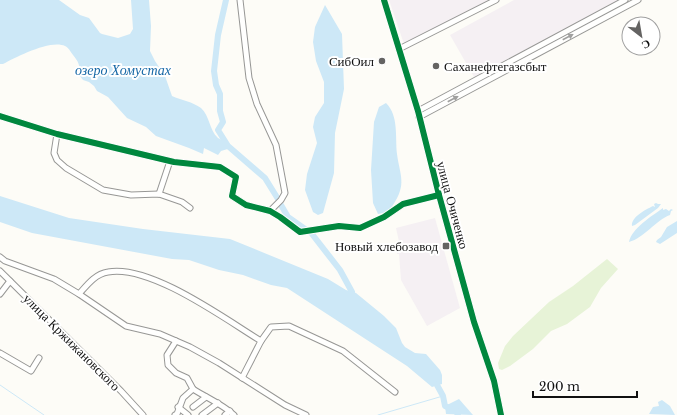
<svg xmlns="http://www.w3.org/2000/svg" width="677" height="415" viewBox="0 0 677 415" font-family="'Libre Baskerville',serif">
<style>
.industrial{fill:#f5f0f3}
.green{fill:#e7f3d7}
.water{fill:#cde8f7}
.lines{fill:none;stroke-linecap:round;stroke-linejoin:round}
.stream{stroke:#cde8f7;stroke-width:1}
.river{stroke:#cde8f7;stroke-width:6}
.minor-casing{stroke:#979795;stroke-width:7}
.minor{stroke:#fffffe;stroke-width:5}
.cycleway-casing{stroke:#fff;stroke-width:8}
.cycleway{stroke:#00873e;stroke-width:6}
.oneway{fill:#a0a09f}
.poi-dot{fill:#646362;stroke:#fff;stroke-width:1.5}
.labels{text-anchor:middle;stroke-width:4;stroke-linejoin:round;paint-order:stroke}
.poi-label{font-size:13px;fill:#111;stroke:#fff;text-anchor:end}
.street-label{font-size:13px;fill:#111;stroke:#fff}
.water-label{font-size:14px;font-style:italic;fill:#1768a6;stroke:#fff}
</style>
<rect width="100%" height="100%" fill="#fdfcf7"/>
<g class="industrial">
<path d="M 389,0 L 492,0 L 404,44 Z"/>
<path d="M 514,0 L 620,0 L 474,77 L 450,35 Z"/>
<path d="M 435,218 L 460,308 L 427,326 L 401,280 L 399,254 L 397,254 L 396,249 L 398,249 L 398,247 L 400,246 L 396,228 Z"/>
</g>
<path class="green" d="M 607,259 L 618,269 L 601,288 L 590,307 L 567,324 L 551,331 L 533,349 L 510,366 L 502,370 L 499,369 L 498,363 L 505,346 L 513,336 L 549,302 L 573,286 Z"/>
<g class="water">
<path d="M 0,0 L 59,0 L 80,15 L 89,18 L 100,33 L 102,34 L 118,38 L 130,34 L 133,29 L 131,0 L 149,0 L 151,26 L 150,51 L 155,61 L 165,76 L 172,96 C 181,100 193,102 201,108 C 210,116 209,130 218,138 C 221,140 225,141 229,143 L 231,148 L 221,151 L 218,155 L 204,148 L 203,154 L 189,148 L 156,136 L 146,127 L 127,118 L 108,97 L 97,91 L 94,86 L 89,82 L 83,80 L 79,75 C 81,66 78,61 73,55 C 70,51 69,48 65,46 C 51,39 16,57 3,64 L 0,64 Z"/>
<path d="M 325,5 L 342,34 L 344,89 L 335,133 L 334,173 L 323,213 L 318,215 L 313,212 L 305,190 L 307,174 L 317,143 L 313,127 L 315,117 L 324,103 L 324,82 L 316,61 L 313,42 L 315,27 Z"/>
<path d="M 386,103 C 399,116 395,137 397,154 C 400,176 407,184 393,205 C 389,211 386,213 378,214 L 373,203 L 371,170 L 374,122 L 379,107 Z"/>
<path d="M 0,196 L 69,218 L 143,229 L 230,239 L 328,279 L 346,290 L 356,293 L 384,316 L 396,328 L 402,343 L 405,347 L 415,353 L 426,354 L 440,370 L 442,375 L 442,384 L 432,387 L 407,366 L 287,288 L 271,285 L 243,275 L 219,270 L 189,260 L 172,259 L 32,233 L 0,222 Z"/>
<path d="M 656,203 L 658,204 L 661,204 L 658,208 L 635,225 L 632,226 C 631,217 645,210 653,206 L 655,207 L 654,204 Z"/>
<path d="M 663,208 L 663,210 L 666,209 L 669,211 L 671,209 L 673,210 L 671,211 L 670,215 C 656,220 644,238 629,242 C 632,228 652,216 663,208 Z"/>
<path d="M 677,221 L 677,233 L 660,244 L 656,242 L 657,240 L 661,237 L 667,227 Z"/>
<path d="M 459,399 L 473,415 L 446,414 L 445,406 Z"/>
<path d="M 662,400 L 670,406 L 675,415 L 649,414 L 653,407 L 659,406 L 658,402 Z"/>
</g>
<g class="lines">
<g class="stream">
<path d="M 0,385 L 44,415"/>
<path d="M 378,415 L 443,396"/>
</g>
<g class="river">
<path d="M 226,0 L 218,35 L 214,71 L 216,85 L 220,94 L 220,111 L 223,122 L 218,130 L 228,146 L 265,178 L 278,199"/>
<path d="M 281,205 L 288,217 L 305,229"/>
<path d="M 312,234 L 340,270 L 352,292"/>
<path d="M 437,385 L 443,396 L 445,406 L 456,411 L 458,415"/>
</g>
<defs>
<g id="minor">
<path d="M 240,0 L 249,78 L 257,104 L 276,145 L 285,193 L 281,200 L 270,211"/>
<path d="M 384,0 L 418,111 L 439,195 L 474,322 L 494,381 L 501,415"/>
<path d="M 399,49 L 496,0"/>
<path d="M 418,111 L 625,0"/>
<path d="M 0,116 L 57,134 L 174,162 L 220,167 L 236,177 L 232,196 L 246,205 L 270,211 L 280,217 L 300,232 L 339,226 L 360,228 L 384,217 L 403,204 L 439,195"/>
<path d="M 419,117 L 638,0"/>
<path d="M 57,134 L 54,153 L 57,160 L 66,168 L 103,190 L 131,195 L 159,194 L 182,202 L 190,208"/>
<path d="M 159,194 L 170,161"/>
<path d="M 0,257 L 5,261 L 54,279 L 79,294 L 126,326 L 160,334 L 190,347 L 219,363 L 285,405 L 306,415"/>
<path d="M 0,271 L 121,391 L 143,415"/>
<path d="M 0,294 L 10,281"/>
<path d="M 79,294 C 87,285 95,274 108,272 C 150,264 225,319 261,341 L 242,378"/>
<path d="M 261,341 L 271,327 L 289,326 L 343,351 L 395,392"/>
<path d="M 0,353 L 31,371 L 39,358"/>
<path d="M 193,389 C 207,398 222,404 234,415"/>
<path d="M 178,407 L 188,415"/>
<path d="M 193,407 L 206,397"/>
<path d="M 175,415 L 177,414 L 183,398 L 193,389 L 187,378 L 176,373 L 168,365 L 167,355 L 176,341"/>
<path d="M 202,415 L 218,403"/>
<path d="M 225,415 L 230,411"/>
</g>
</defs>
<use href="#minor" class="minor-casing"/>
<use href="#minor" class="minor"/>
<defs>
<g id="cycleway">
<path d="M 384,0 L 418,111 L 439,195 L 474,322 L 494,381 L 501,415"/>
<path d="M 0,116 L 57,134 L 174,162 L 220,167 L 236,177 L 232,196 L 246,205 L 270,211 L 280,217 L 300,232 L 339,226 L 360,228 L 384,217 L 403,204 L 439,195"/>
</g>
</defs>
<use href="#cycleway" class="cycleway-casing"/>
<use href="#cycleway" class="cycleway"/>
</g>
<defs><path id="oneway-solid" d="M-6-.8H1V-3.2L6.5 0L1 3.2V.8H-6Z"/></defs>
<g class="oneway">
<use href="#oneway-solid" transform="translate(568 37) rotate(-28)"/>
<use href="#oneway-solid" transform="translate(453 99) rotate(-28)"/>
</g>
<g class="poi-dot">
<circle cx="382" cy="61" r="4"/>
<circle cx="436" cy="66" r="4"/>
<rect x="442" y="242" width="8" height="8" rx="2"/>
</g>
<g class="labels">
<g class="poi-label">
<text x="374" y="66">СибОил</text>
<text x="444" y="71" text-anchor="start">Саханефтегазсбыт</text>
<text x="438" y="251">Новый хлебозавод</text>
</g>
<g class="street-label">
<text transform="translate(453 205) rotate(75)" y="5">улица Очиченко</text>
<text transform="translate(72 342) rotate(45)" y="5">улица Кржижановского</text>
</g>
<g class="water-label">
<text x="123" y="75">озеро Хомустах</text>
</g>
</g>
<g transform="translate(641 36) rotate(149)"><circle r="19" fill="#ffffff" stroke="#a0a0a0"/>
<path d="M0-3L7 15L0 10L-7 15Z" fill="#646362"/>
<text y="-6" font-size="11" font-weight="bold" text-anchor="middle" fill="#111111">С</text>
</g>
<path d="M533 391v6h104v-6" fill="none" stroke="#111111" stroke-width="2"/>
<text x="539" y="391" font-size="12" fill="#111111" stroke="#ffffff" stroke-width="3" paint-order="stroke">200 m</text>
</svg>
